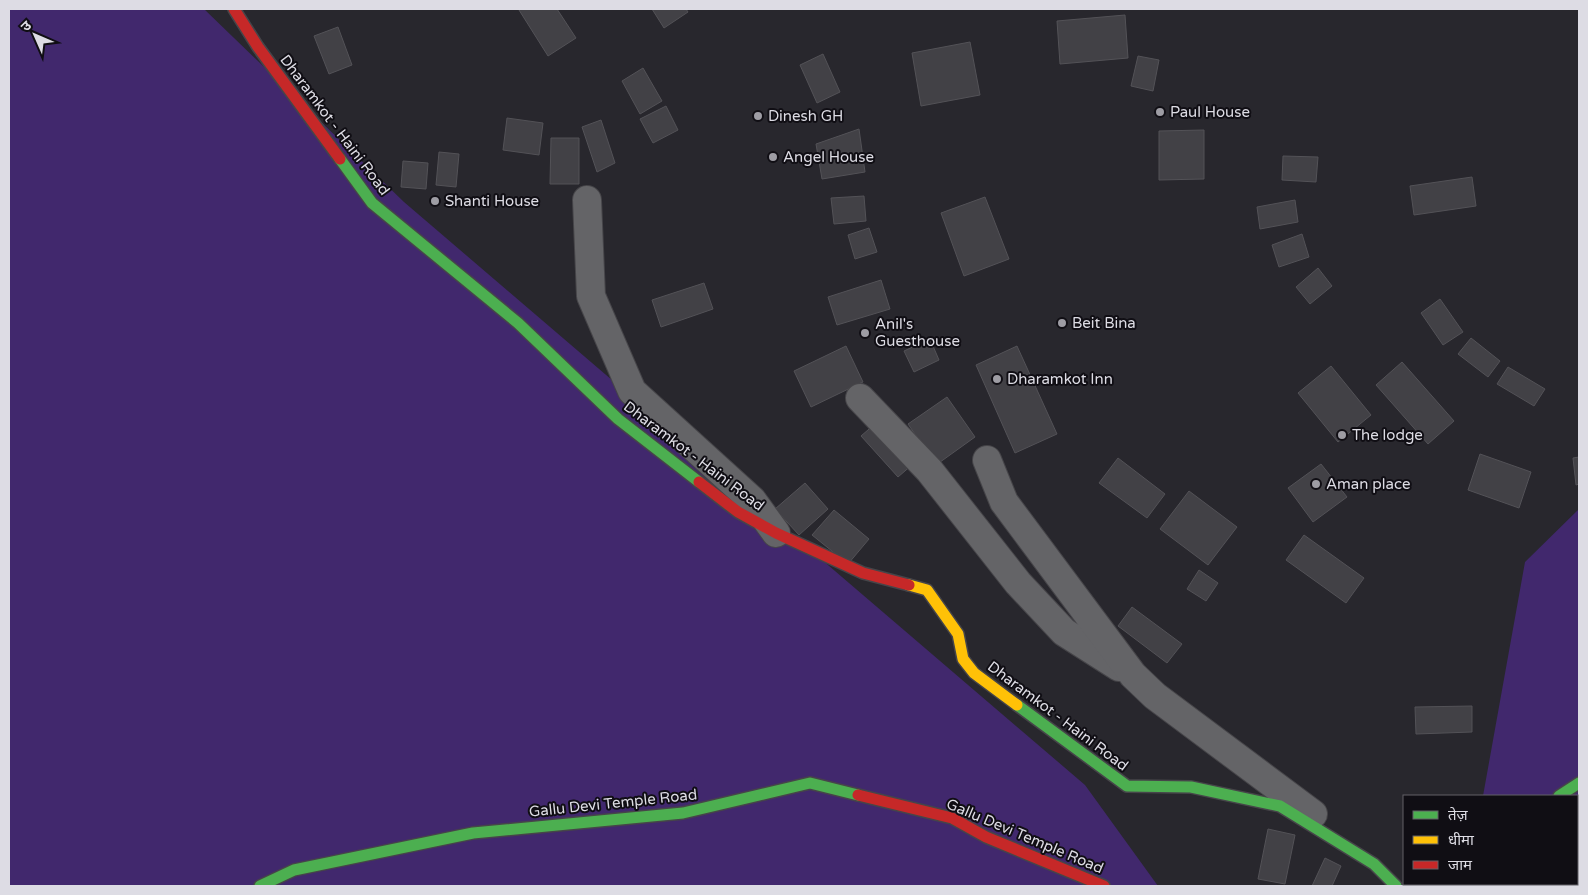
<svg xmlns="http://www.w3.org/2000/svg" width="1588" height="895" viewBox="0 0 1588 895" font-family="'Varela Round','Noto Sans Devanagari',sans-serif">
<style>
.green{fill:#41286d}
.building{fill:#424146;stroke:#535257}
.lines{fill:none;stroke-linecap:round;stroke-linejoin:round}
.street-casing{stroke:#464549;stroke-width:30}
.fast-casing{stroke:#464549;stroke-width:14}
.slow-casing{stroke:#464549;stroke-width:14}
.jam-casing{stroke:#464549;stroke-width:14}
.street{stroke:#646467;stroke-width:28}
.fast{stroke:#4caf50;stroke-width:11}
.slow{stroke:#ffc107;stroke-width:11}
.jam{stroke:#c62828;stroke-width:11}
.poi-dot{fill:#9e9da4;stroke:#100e14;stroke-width:2}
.labels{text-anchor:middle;stroke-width:4;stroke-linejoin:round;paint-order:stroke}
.poi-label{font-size:15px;fill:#dddce4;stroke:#100e14;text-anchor:start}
.street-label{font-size:15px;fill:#dddce4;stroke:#100e14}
</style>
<rect width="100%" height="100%" fill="#28272d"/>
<g class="green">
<path d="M 9,9 L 204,9 L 404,202 L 1085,785 L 1158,886 L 9,886 Z"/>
<path d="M 1579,509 L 1579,886 L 1466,886 L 1467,884 L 1577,884 L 1577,796 L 1483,796 L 1525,562 Z"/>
</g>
<g class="building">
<path d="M 520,9 L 557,9 L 576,38 L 548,56 L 519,10 Z"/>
<path d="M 652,9 L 686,9 L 688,12 L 664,28 Z"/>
<path d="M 1125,15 L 1128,58 L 1060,64 L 1057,21 Z"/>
<path d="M 338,27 L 352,65 L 329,74 L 314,36 Z"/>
<path d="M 970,42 L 980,95 L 921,106 L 912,53 Z"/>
<path d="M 823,54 L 840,92 L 817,103 L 800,65 Z"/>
<path d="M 1138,56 L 1159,60 L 1153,91 L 1131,86 Z"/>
<path d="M 643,68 L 662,101 L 640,114 L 622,81 Z"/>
<path d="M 666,106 L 678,130 L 653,143 L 640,119 Z"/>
<path d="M 507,118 L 543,123 L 539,155 L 503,150 Z"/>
<path d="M 601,120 L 615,163 L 597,172 L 582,127 Z"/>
<path d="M 859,129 L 865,172 L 822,179 L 816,144 Z"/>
<path d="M 1204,130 L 1204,179 L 1159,180 L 1159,131 Z"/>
<path d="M 551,138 L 579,138 L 579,184 L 550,184 Z"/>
<path d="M 439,152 L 459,154 L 456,187 L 436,185 Z"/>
<path d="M 1283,156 L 1318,157 L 1316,182 L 1282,180 Z"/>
<path d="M 403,161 L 428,163 L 426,189 L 401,187 Z"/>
<path d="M 1472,177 L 1476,206 L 1414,215 L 1410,186 Z"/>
<path d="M 864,196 L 866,221 L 834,224 L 831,198 Z"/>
<path d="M 985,197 L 1009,259 L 964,276 L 941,213 Z"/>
<path d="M 1295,200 L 1298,222 L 1260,229 L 1257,207 Z"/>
<path d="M 869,228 L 877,252 L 855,259 L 848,235 Z"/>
<path d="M 1302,234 L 1309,257 L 1279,267 L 1272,245 Z"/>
<path d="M 1318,268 L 1332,286 L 1310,304 L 1296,287 Z"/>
<path d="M 881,280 L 890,309 L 837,325 L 828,297 Z"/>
<path d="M 704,283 L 713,309 L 661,327 L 652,300 Z"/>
<path d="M 1440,299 L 1463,332 L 1443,345 L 1421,313 Z"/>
<path d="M 1471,338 L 1500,361 L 1488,377 L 1458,354 Z"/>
<path d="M 930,339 L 939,360 L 914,372 L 904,351 Z"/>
<path d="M 846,346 L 863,382 L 811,407 L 794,371 Z"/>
<path d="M 1017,346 L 1057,434 L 1015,453 L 976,365 Z"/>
<path d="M 1402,362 L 1454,421 L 1428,444 L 1376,385 Z"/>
<path d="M 1331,366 L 1371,415 L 1338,442 L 1298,393 Z"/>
<path d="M 1508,367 L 1545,389 L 1534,406 L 1497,384 Z"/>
<path d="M 947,397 L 975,437 L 936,465 L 908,424 Z"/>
<path d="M 876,423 L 913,464 L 898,477 L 861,436 Z"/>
<path d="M 1480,454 L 1531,472 L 1519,508 L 1468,490 Z"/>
<path d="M 1579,457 L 1579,484 L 1576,485 L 1573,458 Z"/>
<path d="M 1118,458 L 1165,494 L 1147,518 L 1099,483 Z"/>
<path d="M 1321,464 L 1347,497 L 1313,522 L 1288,488 Z"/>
<path d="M 805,483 L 828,509 L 799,535 L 775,509 Z"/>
<path d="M 1189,491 L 1237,527 L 1208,565 L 1160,529 Z"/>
<path d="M 834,510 L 869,539 L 848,564 L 812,535 Z"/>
<path d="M 1304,535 L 1364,578 L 1346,603 L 1286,560 Z"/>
<path d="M 1199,570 L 1218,583 L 1206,601 L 1187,589 Z"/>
<path d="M 1132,607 L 1182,644 L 1167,663 L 1118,626 Z"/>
<path d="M 1472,706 L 1472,732 L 1416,734 L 1415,707 Z"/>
<path d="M 1268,829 L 1295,835 L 1285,884 L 1258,879 Z"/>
<path d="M 1325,858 L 1341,866 L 1332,886 L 1312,886 Z"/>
</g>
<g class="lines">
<defs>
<g id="street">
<path d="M 587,200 L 591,296 L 632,391 L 752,500 L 776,533"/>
<path d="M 860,398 L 929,470 L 1018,583 L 1064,632 L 1119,667"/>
<path d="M 987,460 L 1004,502 L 1133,675 L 1155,696 L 1313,814"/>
</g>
<g id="fast">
<path d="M 340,159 L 372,203 L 518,323 L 618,419 L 699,482"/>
<path d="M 1017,705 L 1127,786 L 1191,787 L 1280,806 L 1374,864 L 1396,886"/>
<path d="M 1559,796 L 1579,783"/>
<path d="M 260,886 L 294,870 L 473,833 L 683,813 L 810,783 L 858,795"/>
<path d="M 1438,886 L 1442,884"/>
</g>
<path id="slow" d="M 909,585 L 927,590 L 958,634 L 963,659 L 974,673 L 1017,705"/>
<g id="jam">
<path d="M 234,9 L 258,47 L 340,159"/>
<path d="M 699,482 L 738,512 L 776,533 L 863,573 L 909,585"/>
<path d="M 858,795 L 952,818 L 986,837 L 1104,886"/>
</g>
</defs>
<use href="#street" class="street-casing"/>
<use href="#fast" class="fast-casing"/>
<use href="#slow" class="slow-casing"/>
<use href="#jam" class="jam-casing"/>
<use href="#street" class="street"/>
<use href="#fast" class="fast"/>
<use href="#slow" class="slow"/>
<use href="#jam" class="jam"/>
</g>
<g class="poi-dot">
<circle cx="1160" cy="112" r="5"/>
<circle cx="758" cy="116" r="5"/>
<circle cx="773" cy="157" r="5"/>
<circle cx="435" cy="201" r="5"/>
<circle cx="1062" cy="323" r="5"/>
<circle cx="865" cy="333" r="5"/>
<circle cx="997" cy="379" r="5"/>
<circle cx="1342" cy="435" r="5"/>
<circle cx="1316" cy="484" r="5"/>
</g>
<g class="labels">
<g class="poi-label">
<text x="1170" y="117">Paul House</text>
<text x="768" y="121">Dinesh GH</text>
<text x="783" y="162">Angel House</text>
<text x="445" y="206">Shanti House</text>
<text x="1072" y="328">Beit Bina</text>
<text x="875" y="329">Anil's<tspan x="875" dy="17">Guesthouse</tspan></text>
<text x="1007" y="384">Dharamkot Inn</text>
<text x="1352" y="440">The lodge</text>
<text x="1326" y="489">Aman place</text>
</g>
<g class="street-label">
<text transform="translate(335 125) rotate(53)" y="5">Dharamkot - Haini Road</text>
<text transform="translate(694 456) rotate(37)" y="5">Dharamkot - Haini Road</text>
<text transform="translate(1058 716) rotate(37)" y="5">Dharamkot - Haini Road</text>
<text transform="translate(613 803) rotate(-6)" y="5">Gallu Devi Temple Road</text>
<text transform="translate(1025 836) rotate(23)" y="5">Gallu Devi Temple Road</text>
</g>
</g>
<rect width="1588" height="895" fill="none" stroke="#dddce4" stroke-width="20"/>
<rect x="1403" y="795" width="175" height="90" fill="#100e14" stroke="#626067"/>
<rect x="1413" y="811" width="25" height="8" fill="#4caf50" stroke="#626067"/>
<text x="1448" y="820" font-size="15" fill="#dddce4">तेज़</text>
<rect x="1413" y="836" width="25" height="8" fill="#ffc107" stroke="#626067"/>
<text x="1448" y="845" font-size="15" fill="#dddce4">धीमा</text>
<rect x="1413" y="861" width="25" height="8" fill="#c62828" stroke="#626067"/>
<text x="1448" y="870" font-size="15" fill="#dddce4">जाम</text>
<g transform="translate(35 35) rotate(315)" stroke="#100e14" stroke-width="4" paint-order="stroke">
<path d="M0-4L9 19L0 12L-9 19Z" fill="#dddce4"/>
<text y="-8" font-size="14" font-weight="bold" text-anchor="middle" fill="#dddce4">उ</text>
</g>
</svg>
